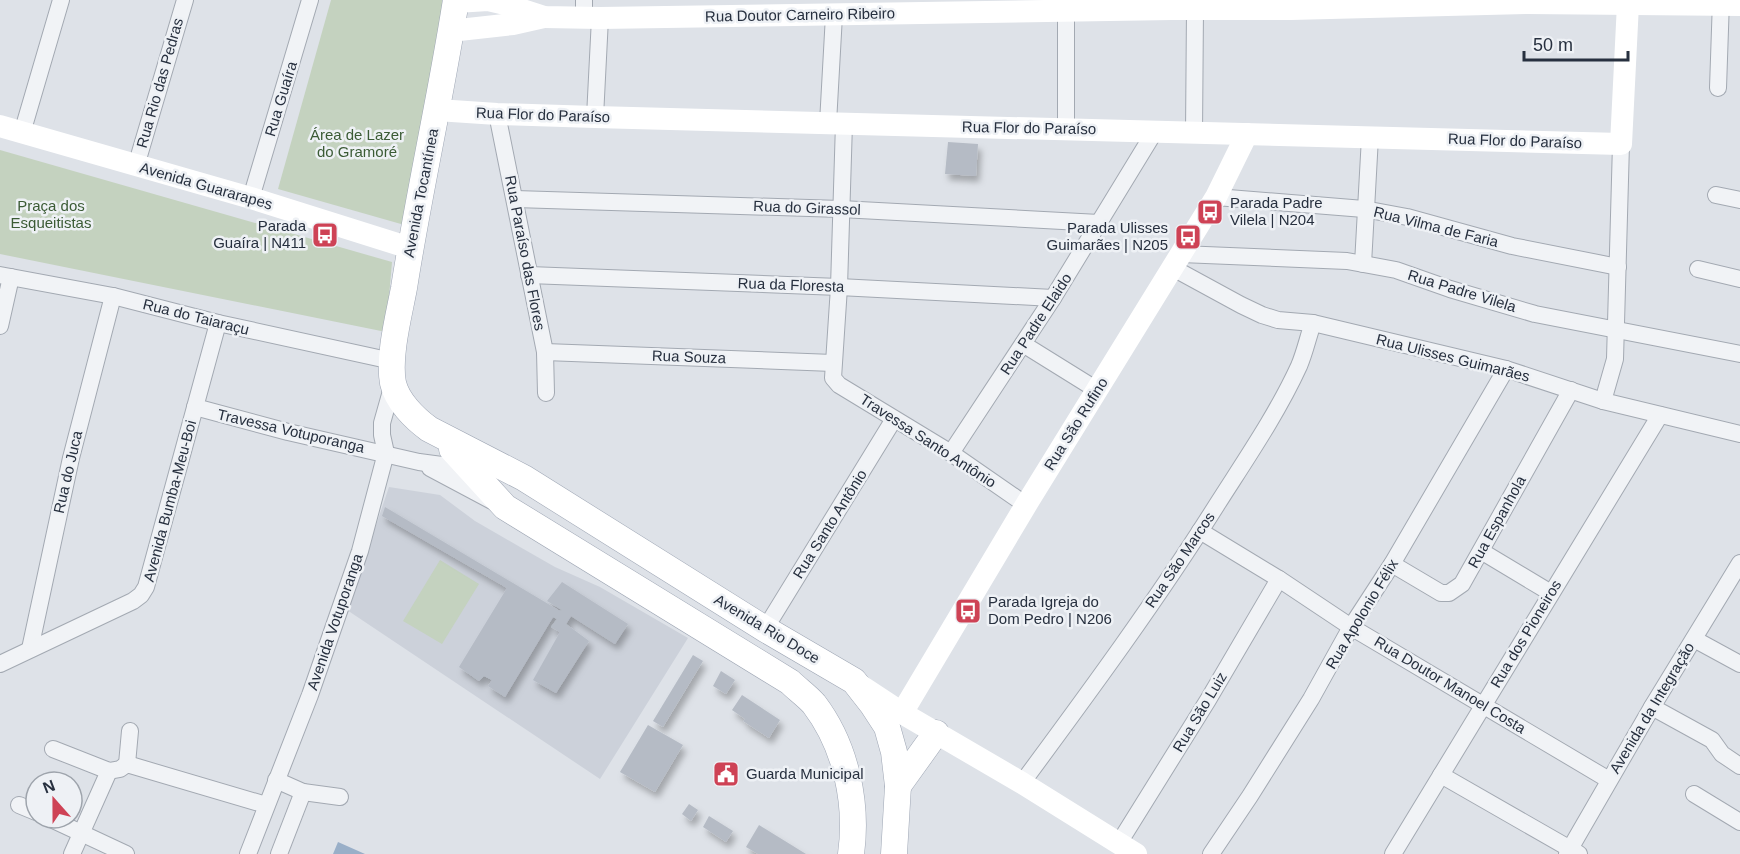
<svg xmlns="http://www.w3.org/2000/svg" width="1740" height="854" viewBox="0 0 1740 854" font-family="Helvetica,sans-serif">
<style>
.built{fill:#ccd1da}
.green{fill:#c4d2bf}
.water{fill:#99afc8}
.building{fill:#b5bbc5;filter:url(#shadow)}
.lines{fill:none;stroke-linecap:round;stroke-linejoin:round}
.street-casing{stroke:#a3a9b2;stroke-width:18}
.primary-casing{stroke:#9ea6b4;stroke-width:27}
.street{stroke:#f1f3f6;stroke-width:16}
.secondary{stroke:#fff;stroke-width:22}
.primary{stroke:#fff;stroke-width:26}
.labels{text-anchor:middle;stroke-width:5;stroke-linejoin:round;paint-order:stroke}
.street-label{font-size:15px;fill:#27303f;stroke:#eef1f5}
.park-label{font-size:15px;fill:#3b5b35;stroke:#eef1f5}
.poi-label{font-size:15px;fill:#27303f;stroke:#eef1f5;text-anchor:start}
</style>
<defs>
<filter id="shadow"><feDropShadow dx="3.5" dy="6" stdDeviation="3" flood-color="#0004"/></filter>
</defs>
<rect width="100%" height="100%" fill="#dee2e8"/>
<path class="built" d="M 389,487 L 440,495 L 475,521 L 520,547 L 555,567 L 600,587 L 688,638 L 600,779 L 347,610 Z"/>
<g class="green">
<path d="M 331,0 L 442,0 L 444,15 L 408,226 L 278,189 Z"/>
<path d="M 0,150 L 392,262 L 386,332 L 0,254 Z"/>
<path d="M 440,560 L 479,584 L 442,644 L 403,621 Z"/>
</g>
<path class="water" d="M 338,842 L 365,854 L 333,854 Z"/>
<g class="building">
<path d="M 948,142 L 978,144 L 976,176 L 945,174 Z"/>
<path d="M 385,507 L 560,611 L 562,610 L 547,601 L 562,582 L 628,624 L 615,644 L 571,616 L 566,624 L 589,641 L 556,693 L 533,680 L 560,632 L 551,627 L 557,619 L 553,617 L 505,697 L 488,686 L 492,680 L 484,676 L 479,681 L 459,667 L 507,588 L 382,516 Z"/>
<path d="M 693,655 L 703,661 L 663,727 L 653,721 Z"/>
<path d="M 721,671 L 735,680 L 726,694 L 713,686 Z"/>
<path d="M 742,695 L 780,720 L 769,738 L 743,721 L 745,719 L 732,710 Z"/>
<path d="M 648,725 L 683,745 L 655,792 L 620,772 Z"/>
<path d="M 689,804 L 698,810 L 691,821 L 682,814 Z"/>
<path d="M 709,816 L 733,831 L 726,842 L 703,827 Z"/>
<path d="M 759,825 L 806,854 L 758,854 L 746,847 Z"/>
</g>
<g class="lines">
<defs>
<g id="street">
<path d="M 584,0 L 584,18"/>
<path d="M 1066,12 L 1066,129"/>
<path d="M 1718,88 L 1721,0"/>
<path d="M 497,114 L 545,352 L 546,393"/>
<path d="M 595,117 L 600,18"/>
<path d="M 828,123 L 834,15"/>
<path d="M 844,123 L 839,287 L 833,378 L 839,385 L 951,453 L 1026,505"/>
<path d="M 22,133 L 61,0"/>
<path d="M 1194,133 L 1195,9"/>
<path d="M 136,166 L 185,0"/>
<path d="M 1716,195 L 1740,200"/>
<path d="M 1216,197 L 1364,209 L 1407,217 L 1512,246 L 1618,267"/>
<path d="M 251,198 L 310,0"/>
<path d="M 515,199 L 841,209 L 1099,223"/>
<path d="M 1181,254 L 1347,261 L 1396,270 L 1450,289 L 1535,314 L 1740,354"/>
<path d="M 1363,264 L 1370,137"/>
<path d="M 1173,268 L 1241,305 L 1262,315 L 1278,320 L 1313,323 L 1506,369 L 1603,401 L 1740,434"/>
<path d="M 1698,269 L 1740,279"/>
<path d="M 0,275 L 113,296 L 218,323 L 392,361"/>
<path d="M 529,275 L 839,287 L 1053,298"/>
<path d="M 0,326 L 11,277"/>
<path d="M 1023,344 L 1097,390"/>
<path d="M 545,352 L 833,363"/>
<path d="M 1603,401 L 1615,359 L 1621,144"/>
<path d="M 195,407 L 288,432 L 419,462 L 472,469"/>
<path d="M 951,453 L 1053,298 L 1155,131"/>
<path d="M 430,468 L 492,501"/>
<path d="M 1200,531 L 1279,579 L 1351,627 L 1609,780"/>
<path d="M 1481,551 L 1551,593"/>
<path d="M 1392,564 L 1441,593 L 1449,593 L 1462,584 L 1571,390"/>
<path d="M 765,629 L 894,419"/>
<path d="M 1694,639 L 1740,664"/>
<path d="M 30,649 L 71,458 L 113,296"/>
<path d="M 0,664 L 133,601 L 141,595 L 146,587 L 218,323"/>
<path d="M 1652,707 L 1712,740 L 1722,754 L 1740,766"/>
<path d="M 53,749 L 109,771 L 120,769 L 127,764 L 266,805"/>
<path d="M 127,764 L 130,731"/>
<path d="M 1441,775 L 1579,854"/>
<path d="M 276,780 L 303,792 L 340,797"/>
<path d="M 1022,783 C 1090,691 1157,600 1218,503 C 1246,459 1277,414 1299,366 C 1305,352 1308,337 1313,323"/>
<path d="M 1694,794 L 1740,822"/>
<path d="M 19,805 L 36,812"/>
<path d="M 49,818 L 126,854"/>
<path d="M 1119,843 L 1208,700 L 1279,579"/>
<path d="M 72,854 L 109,771"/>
<path d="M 248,854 L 310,695 L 360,551 L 386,453 L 382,435 L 382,423 L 393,384"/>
<path d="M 279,854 L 303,792"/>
<path d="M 1211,854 L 1250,796 L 1311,699 L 1351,627 L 1392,564 L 1506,369"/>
<path d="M 1393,854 L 1660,415"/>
<path d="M 1567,854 L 1652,707 L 1740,563"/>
</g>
<g id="primary">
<path d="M 456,0 C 441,96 419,192 404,288 C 399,315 388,356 393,383 C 397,401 414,418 429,429 L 524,478 L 765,629 L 854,681 L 872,704 L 887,727 L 894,752 L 898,786 L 894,854"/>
<path d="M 452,449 L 505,507 L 790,682 C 797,689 807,696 814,704 C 846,746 858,803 851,854"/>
<path d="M 898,786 L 936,733"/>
</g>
</defs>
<use href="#street" class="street-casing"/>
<use href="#primary" class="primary-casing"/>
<use href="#street" class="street"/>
<g class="secondary">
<path d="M 456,2 L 488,0 L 501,3 L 544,17 L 600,18 L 1172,9 L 1291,9 L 1527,3 L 1740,5"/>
<path d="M 450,31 L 513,24 L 544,17"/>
<path d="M 437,110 L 497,114 L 595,117 L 1621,144 L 1628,4"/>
<path d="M 0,126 L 251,198 L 410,248"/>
<path d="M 861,686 L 902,713 L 1022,783 L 1136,854"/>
<path d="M 902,713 L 1026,505 L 1216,197 L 1247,134"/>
</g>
<use href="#primary" class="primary"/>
</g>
<defs>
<symbol id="bus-square" viewBox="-11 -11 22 22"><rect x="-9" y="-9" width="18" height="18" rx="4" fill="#ce4255" stroke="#eef1f5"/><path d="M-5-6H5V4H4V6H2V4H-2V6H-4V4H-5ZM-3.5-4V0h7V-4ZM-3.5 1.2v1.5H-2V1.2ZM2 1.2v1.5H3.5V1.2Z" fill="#fff"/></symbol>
<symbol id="civic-square" viewBox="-11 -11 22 22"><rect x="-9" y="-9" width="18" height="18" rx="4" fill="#ce4255" stroke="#eef1f5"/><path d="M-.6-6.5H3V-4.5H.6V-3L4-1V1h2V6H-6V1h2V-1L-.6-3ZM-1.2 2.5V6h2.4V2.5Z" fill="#fff"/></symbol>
</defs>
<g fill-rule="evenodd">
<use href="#bus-square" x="1195" y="197" width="30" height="30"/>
<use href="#bus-square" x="310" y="220" width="30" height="30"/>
<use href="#bus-square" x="1173" y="222" width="30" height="30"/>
<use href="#bus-square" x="953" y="596" width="30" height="30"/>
<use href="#civic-square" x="711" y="759" width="30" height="30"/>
</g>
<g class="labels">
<g class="street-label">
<text transform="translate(800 15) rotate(-1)" y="5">Rua Doutor Carneiro Ribeiro</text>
<text transform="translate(160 83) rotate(-74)" y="5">Rua Rio das Pedras</text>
<text transform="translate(281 99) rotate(-73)" y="5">Rua Guaíra</text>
<text transform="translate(543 115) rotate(2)" y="5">Rua Flor do Paraíso</text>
<text transform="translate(1029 128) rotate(1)" y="5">Rua Flor do Paraíso</text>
<text transform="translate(1515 141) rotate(2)" y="5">Rua Flor do Paraíso</text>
<text transform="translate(206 186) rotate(16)" y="5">Avenida Guararapes</text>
<text transform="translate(421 193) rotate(-79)" y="5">Avenida Tocantínea</text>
<text transform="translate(807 208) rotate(2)" y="5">Rua do Girassol</text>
<text transform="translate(1436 227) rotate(14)" y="5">Rua Vilma de Faria</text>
<text transform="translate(525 253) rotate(79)" y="5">Rua Paraíso das Flores</text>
<text transform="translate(791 285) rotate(2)" y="5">Rua da Floresta</text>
<text transform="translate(1462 291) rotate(17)" y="5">Rua Padre Vilela</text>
<text transform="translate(196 317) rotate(14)" y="5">Rua do Taiaraçu</text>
<text transform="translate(1036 324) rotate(-57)" y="5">Rua Padre Elaido</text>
<text transform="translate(689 357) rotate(2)" y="5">Rua Souza</text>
<text transform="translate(1453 358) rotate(14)" y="5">Rua Ulisses Guimarães</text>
<text transform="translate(1076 424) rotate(-58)" y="5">Rua São Rufino</text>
<text transform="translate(291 431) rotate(13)" y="5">Travessa Votuporanga</text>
<text transform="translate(928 441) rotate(33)" y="5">Travessa Santo Antônio</text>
<text transform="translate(68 472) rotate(-77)" y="5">Rua do Juca</text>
<text transform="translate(170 501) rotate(-75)" y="5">Avenida Bumba-Meu-Boi</text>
<text transform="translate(1497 522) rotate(-61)" y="5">Rua Espanhola</text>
<text transform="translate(830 524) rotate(-58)" y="5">Rua Santo Antônio</text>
<text transform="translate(1180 560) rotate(-56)" y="5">Rua São Marcos</text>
<text transform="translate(1362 614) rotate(-59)" y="5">Rua Apolonio Félix</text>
<text transform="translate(335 622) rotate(-71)" y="5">Avenida Votuporanga</text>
<text transform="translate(767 629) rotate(31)" y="5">Avenida Rio Doce</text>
<text transform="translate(1526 634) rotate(-59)" y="5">Rua dos Pioneiros</text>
<text transform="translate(1450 685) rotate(31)" y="5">Rua Doutor Manoel Costa</text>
<text transform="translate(1652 708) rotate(-59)" y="5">Avenida da Integração</text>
<text transform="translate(1200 712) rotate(-59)" y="5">Rua São Luiz</text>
</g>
<g class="park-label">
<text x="357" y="140">Área de Lazer<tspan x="357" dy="17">do Gramoré</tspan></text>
<text x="51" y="211">Praça dos<tspan x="51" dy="17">Esqueitistas</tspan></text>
</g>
<g class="poi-label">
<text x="1230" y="208">Parada Padre<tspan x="1230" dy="17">Vilela | N204</tspan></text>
<text x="306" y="231" text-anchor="end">Parada<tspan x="306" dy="17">Guaíra | N411</tspan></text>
<text x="1168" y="233" text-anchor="end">Parada Ulisses<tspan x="1168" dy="17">Guimarães | N205</tspan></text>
<text x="988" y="607">Parada Igreja do<tspan x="988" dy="17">Dom Pedro | N206</tspan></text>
<text x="746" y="779">Guarda Municipal</text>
</g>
</g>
<g transform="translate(54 800) rotate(339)"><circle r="28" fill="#eef1f5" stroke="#9ea4ac" stroke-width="1.5"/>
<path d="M0-4.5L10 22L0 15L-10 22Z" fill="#ce4255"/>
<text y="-9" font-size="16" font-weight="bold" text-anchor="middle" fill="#27303f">N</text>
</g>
<path d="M1524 51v9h104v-9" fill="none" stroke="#27303f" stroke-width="3"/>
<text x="1533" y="51" font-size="18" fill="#27303f" stroke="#eef1f5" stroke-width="4.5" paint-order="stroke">50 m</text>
</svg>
